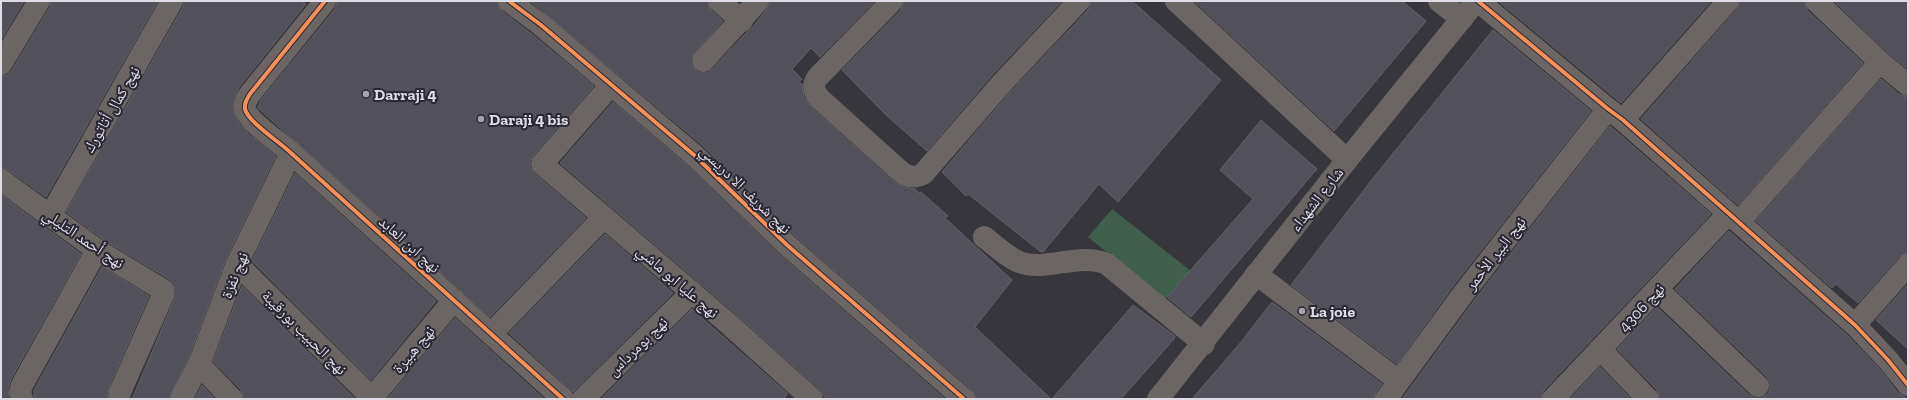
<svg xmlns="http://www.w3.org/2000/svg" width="1909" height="400" viewBox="0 0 1909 400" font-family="'Zilla Slab','Noto Naskh Arabic',serif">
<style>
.green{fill:#405e4c}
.building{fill:#52505a;stroke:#626167}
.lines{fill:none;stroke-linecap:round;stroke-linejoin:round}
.minor{stroke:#6b6663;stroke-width:22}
.tertiary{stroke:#6b6663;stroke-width:22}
.cycleway-casing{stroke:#2b2835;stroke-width:6}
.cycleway{stroke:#f78f57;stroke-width:4}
.poi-dot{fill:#a4a2aa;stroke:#2b2835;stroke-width:1.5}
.labels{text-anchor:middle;stroke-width:4;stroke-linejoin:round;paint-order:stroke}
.poi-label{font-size:16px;font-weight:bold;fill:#dedce5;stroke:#2b2835;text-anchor:start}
.street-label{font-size:16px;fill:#dedce5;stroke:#2b2835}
</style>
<rect width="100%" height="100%" fill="#37363c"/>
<path class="green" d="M 1112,209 L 1191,271 L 1165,299 L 1088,237 Z"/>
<g class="building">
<path d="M 1,1 L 24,1 L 1,40 Z"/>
<path d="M 51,1 L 158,1 L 46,197 L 8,170 L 1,168 L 1,76 L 7,75 L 12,70 L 50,7 Z"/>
<path d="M 184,1 L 301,1 L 306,4 L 240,86 L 234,99 L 233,110 L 238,122 L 250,135 L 276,156 L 226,259 L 188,359 L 169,399 L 132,399 L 174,300 L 174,284 L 169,279 L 104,240 L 66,212 L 183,7 Z"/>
<path d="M 337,1 L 497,1 L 502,11 L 533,35 L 594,86 L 533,156 L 530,162 L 530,168 L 534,173 L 586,218 L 490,317 L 258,108 L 260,101 L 335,9 Z"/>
<path d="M 530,1 L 707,1 L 711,10 L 723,21 L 691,58 L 691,65 L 695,70 L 701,73 L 707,73 L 712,69 L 746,33 L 751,29 L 767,9 L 770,1 L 875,1 L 820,57 L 811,48 L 792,69 L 802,79 L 799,82 L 802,84 L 804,97 L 812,108 L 893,181 L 903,187 L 915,189 L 919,193 L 921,192 L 948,216 L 945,218 L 1012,280 L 975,327 L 1051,399 L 976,399 L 972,390 L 795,236 L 702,145 Z"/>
<path d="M 904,1 L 1062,1 L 994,73 L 927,151 L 886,115 L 842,70 L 901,10 Z"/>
<path d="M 1091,1 L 1132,1 L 1221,80 L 1118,202 L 1099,184 L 1043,252 L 1041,252 L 968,194 L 966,196 L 942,172 L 1012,90 L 1088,10 Z"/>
<path d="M 1194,1 L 1402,1 L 1426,21 L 1334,131 Z"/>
<path d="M 1498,1 L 1711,1 L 1621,103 Z"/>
<path d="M 1740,1 L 1804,1 L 1807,10 L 1863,63 L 1738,205 L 1641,119 L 1737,9 Z"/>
<path d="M 1834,1 L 1908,1 L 1908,69 L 1888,53 Z"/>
<path d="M 1493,30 L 1591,111 L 1453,286 L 1397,364 L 1291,285 L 1374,177 Z"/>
<path d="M 1881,79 L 1900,95 L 1908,97 L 1908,253 L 1899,257 L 1858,303 L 1836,284 L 1832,288 L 1756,221 Z"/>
<path d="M 613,102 L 686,164 L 779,254 L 945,399 L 826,399 L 820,390 L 738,316 L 560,163 Z"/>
<path d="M 1261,120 L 1317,169 L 1191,317 L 1167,297 L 1253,199 L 1220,170 Z"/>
<path d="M 1610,126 L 1711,214 L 1544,390 L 1541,399 L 1402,399 L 1473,302 Z"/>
<path d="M 295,173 L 436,301 L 371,380 L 252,261 Z"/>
<path d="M 1,195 L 81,254 L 11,379 L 8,389 L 9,399 L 1,399 Z"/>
<path d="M 1729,231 L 1846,334 L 1879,368 L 1898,393 L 1908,399 L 1660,399 L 1657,390 L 1617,349 L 1657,307 L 1749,395 L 1755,398 L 1761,398 L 1767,395 L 1770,389 L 1770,383 L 1767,377 L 1675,289 Z"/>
<path d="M 605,234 L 673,293 L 573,392 L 509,333 Z"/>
<path d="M 102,267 L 149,296 L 109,387 L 107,399 L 34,399 L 34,390 Z"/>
<path d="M 1908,284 L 1908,349 L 1876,320 Z"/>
<path d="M 242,286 L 355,399 L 244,399 L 241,390 L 213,361 Z"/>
<path d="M 1272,302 L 1382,384 L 1376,392 L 1374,399 L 1192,399 L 1241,342 Z"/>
<path d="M 1133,305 L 1175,336 L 1174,339 L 1121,399 L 1052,399 Z"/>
<path d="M 692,309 L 788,394 L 783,399 L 601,399 Z"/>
<path d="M 455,318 L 544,399 L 387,399 Z"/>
<path d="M 1600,367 L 1631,399 L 1570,399 Z"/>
<path d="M 202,385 L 215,399 L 195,399 Z"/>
</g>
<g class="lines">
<g class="minor">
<path d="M 325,1 L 250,94 C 247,99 244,103 245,109 C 248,122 281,143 291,153 L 563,399"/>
<path d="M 509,1 L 541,25 L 694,155 L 787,245 L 964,399"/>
<path d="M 719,1 L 742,21"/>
<path d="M 892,1 L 818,77 C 811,86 814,92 820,99 L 901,172 C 909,178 915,178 923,174 L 1003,82 L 1079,1"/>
<path d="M 1176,1 L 1347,160"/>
<path d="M 1439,1 L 1462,19"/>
<path d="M 1478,1 L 1608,109 L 1623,120 L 1855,325 L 1888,360 L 1908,385"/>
<path d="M 1816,1 L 1880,62 L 1908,85"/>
<path d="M 703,61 L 758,1"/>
<path d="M 1,64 L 39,1"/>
<path d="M 611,85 L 542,164 L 730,325 L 812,399"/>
<path d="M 1623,120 L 1728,1"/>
<path d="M 1,180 L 97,250 L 163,290 L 163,295 L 120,392 L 119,399"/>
<path d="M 50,216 L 172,1"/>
<path d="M 1739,222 L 1880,62"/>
<path d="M 984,237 C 995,245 1009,259 1022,263 C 1050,271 1079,252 1107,264 L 1204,344"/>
<path d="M 237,264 L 373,399"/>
<path d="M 1256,274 L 1399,381"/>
<path d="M 1657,289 L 1758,386"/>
<path d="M 1855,325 L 1908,265"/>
<path d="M 492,333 L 604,217"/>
<path d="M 1600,349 L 1648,399"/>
<path d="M 199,364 L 232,399"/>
<path d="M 372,398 L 454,300"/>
<path d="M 22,399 L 20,392 L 22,385 L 97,250"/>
<path d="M 181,399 L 199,364 L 237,264 L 291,153"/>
<path d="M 583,399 L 692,292"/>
<path d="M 1386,399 L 1463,294 L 1608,109"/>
<path d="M 1553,399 L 1728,214"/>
</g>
<path class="tertiary" d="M 1158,399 L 1347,160 L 1476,1"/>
<defs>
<g id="cycleway">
<path d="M 325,1 L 250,94 C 247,99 244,103 245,109 C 248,122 281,143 291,153 L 563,399"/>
<path d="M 509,1 L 541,25 L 694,155 L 787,245 L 964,399"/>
<path d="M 1478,1 L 1608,109 L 1623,120 L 1855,325 L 1888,360 L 1908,385"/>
</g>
</defs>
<use href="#cycleway" class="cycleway-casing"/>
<use href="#cycleway" class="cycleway"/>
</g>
<g class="poi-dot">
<circle cx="366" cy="94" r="4"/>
<circle cx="481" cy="119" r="4"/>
<circle cx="1302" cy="311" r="4"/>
</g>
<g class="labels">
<g class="poi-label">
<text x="374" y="100">Darraji 4</text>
<text x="489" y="125">Daraji 4 bis</text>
<text x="1310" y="317">La joie</text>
</g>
<g class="street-label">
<text transform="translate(111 109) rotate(-60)" y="6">نهج كمال أتاتورك</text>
<text transform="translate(746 189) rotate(44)" y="6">نهج شريف الا دريسي</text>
<text transform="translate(1316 199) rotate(-52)" y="6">شارع الشهداء</text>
<text transform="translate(84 238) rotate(34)" y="6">نهج أحمد التليلي</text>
<text transform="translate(410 244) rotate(42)" y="6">نهج ابن العابد</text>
<text transform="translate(1495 253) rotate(-52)" y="6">نهج البير الأحمر</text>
<text transform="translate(234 275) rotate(-68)" y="6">نهج نفزة</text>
<text transform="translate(678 281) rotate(41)" y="6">نهج عليا ابو ماشي</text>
<text transform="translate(1641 307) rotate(-47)" y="6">نهج 4306</text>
<text transform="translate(305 332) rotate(45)" y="6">نهج الحبيب بورقيبة</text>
<text transform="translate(637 346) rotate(-44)" y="6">نهج بومرداس</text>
<text transform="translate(413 349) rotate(-50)" y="6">نهج هبيرة</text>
</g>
</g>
<rect width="1909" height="400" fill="none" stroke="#dedce5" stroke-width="4"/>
</svg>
